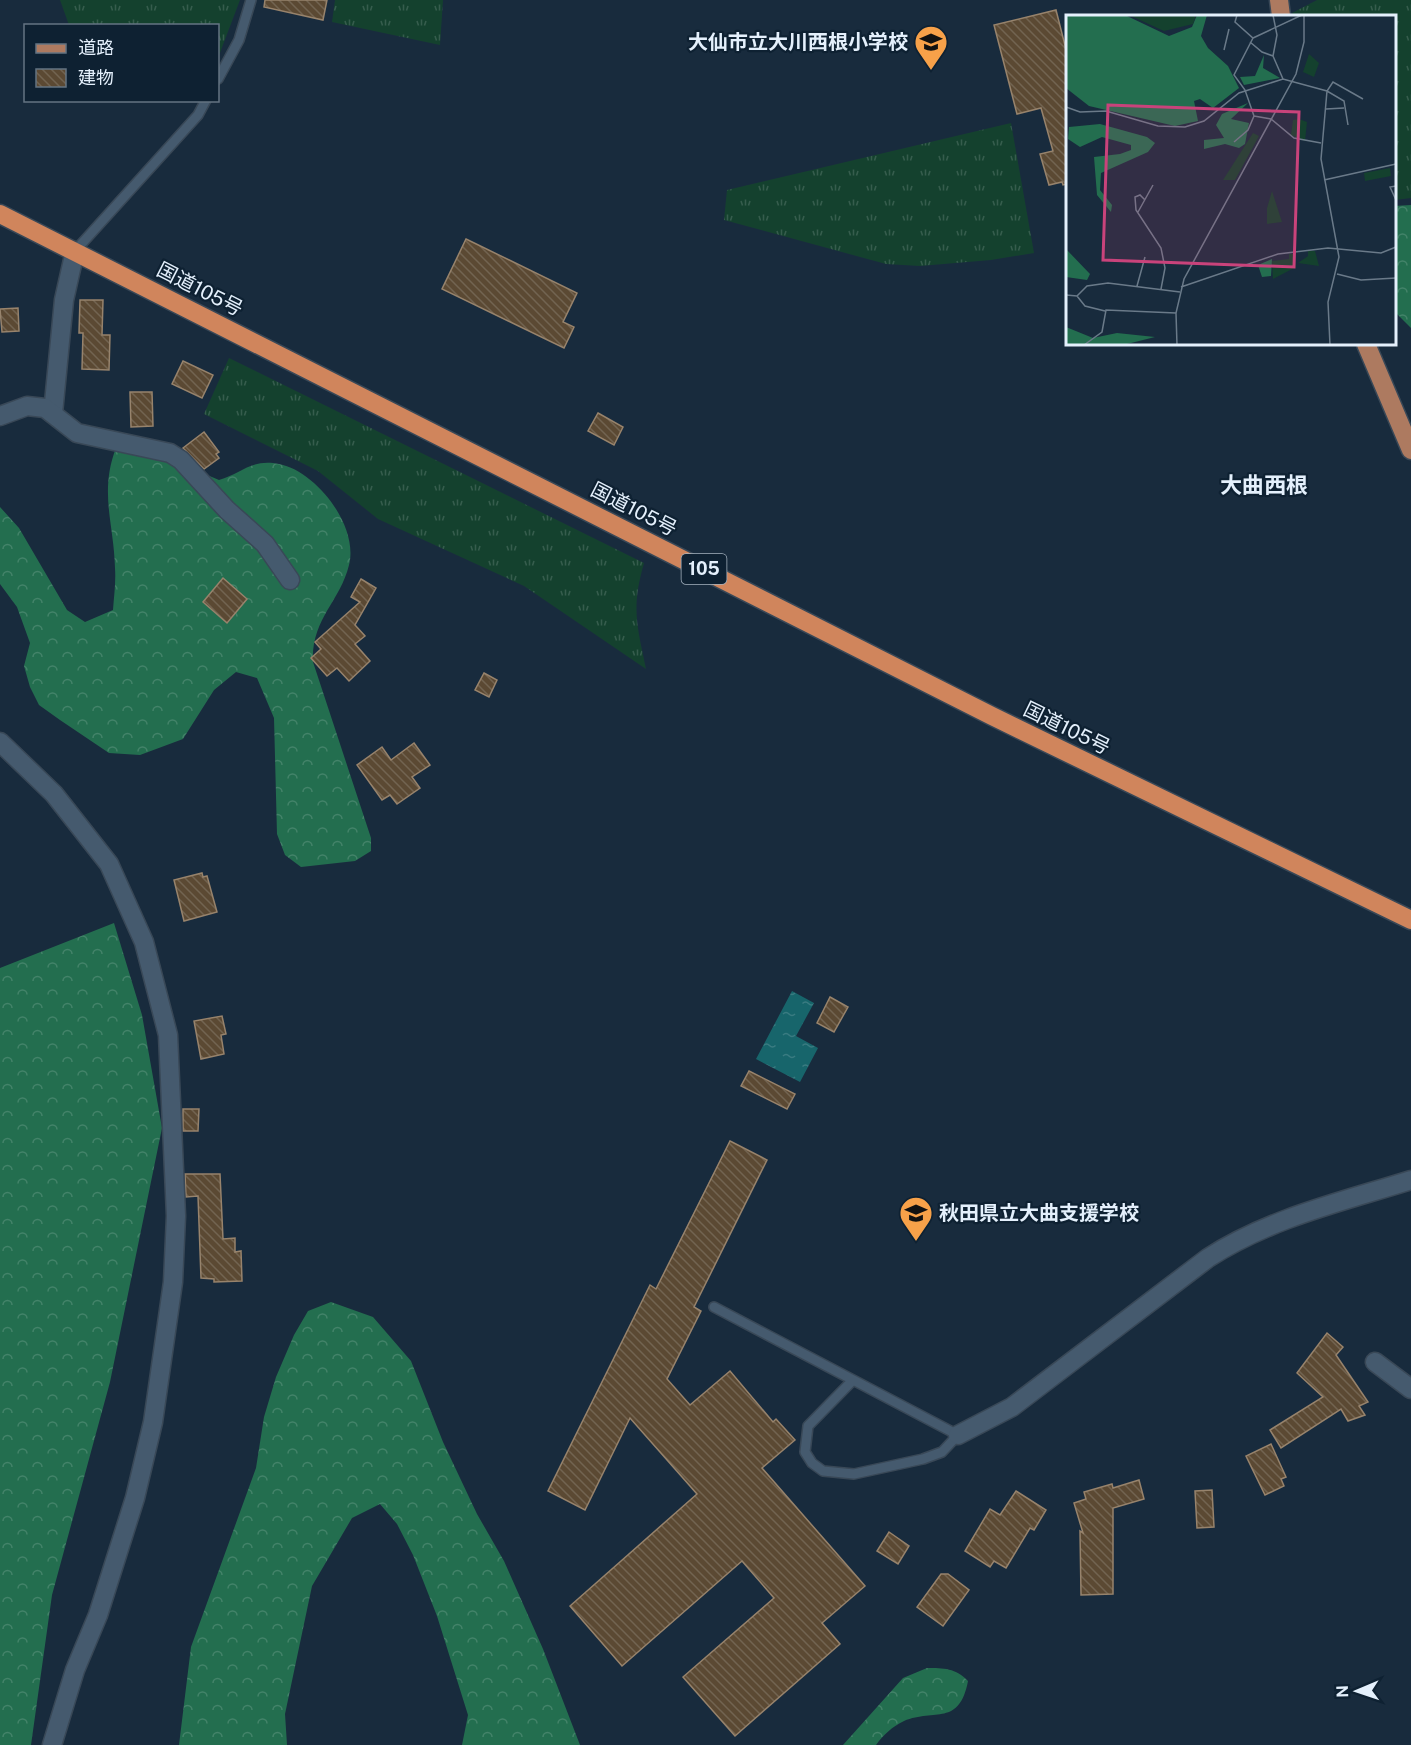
<svg xmlns="http://www.w3.org/2000/svg" width="1411" height="1745" viewBox="0 0 1411 1745" font-family="'Public Sans','Noto Sans JP',sans-serif">
<style>
.grass{fill:url(#grass-tufts)}
.forest{fill:url(#forest-crowns)}
.water{fill:url(#water-ripples)}
.building{fill:url(#building-back-hatch);stroke:#97836c;stroke-width:1.5}
.lines{fill:none;stroke-linecap:round;stroke-linejoin:round}
.service-casing{stroke:#394857;stroke-width:12}
.minor-casing{stroke:#394857;stroke-width:21}
.primary-casing{stroke:#394857;stroke-width:21}
.trunk-casing{stroke:#394857;stroke-width:21}
.service{stroke:#455a6e;stroke-width:9}
.minor{stroke:#455a6e;stroke-width:18}
.primary{stroke:#ad7a60;stroke-width:18}
.trunk{stroke:#d0855c;stroke-width:18}
.labels{text-anchor:middle;stroke-width:4.5;stroke-linejoin:round;paint-order:stroke}
.shield{fill:#0e2132;stroke:#a4b2bf;stroke-width:1.5}
.shield-label{font-size:18px;font-weight:bold;fill:#e4f0fc}
.poi-label{font-size:20px;font-weight:bold;fill:#e4f0fc;stroke:#0e2132;text-anchor:end}
.street-label{font-size:20px;fill:#e4f0fc;stroke:#0e2132}
.quarter-label{font-size:22px;font-weight:bold;fill:#e4f0fc;stroke:#0e2132}
.inset-road{fill:none;stroke:#6a7a89;stroke-width:1.5}
.view{fill:#c9437b;fill-opacity:0.15;stroke:#c9437b;stroke-width:3}
.inset-edge{fill:none;stroke:#e4f0fc;stroke-width:3}
</style>
<defs>
<pattern id="grass-tufts" width="24" height="20" patternUnits="userSpaceOnUse" patternTransform="scale(1.5)"><rect width="24" height="20" fill="#14412e"/><path d="M3 7l-1-3M5 7V3M7 7l1-3M15 17l-1-3M17 17v-4M19 17l1-3" fill="none" stroke="#365d4d"/></pattern>
<pattern id="forest-crowns" width="20" height="18" patternUnits="userSpaceOnUse" patternTransform="scale(1.5)"><rect width="20" height="18" fill="#236e4f"/><path d="M2 6a3 3 0 1 1 6 0M12 15a3 3 0 1 1 6 0" fill="none" stroke="#438369"/></pattern>
<pattern id="water-ripples" width="26" height="14" patternUnits="userSpaceOnUse" patternTransform="scale(1.5)"><rect width="26" height="14" fill="#17656b"/><path d="M2 4q2-2 4 0t4 0M15 11q2-2 4 0t4 0" fill="none" stroke="#397b81"/></pattern>
<pattern id="building-back-hatch" width="6" height="6" patternUnits="userSpaceOnUse" patternTransform="scale(1.5)"><rect width="6" height="6" fill="#5b4933"/><path d="M-1 5l2 2M0 0l6 6M5-1l2 2" fill="none" stroke="#726451"/></pattern>
</defs>
<rect width="100%" height="100%" fill="#182b3d"/>
<g class="grass">
<path d="M 60,0 L 240,0 L 218,58 L 218,26 L 69,25 Z"/>
<path d="M 335,0 L 443,0 L 440,45 L 332,22 Z"/>
<path d="M 1317,0 L 1411,0 L 1411,198 L 1395,200 L 1394,16 L 1293,16 L 1292,13 Z"/>
<path d="M 1011,123 L 1034,253 L 991,260 L 920,266 L 886,264 L 724,220 L 727,190 Z"/>
<path d="M 229,358 L 644,563 C 631,608 637,625 646,669 L 524,586 L 378,519 L 318,471 L 204,414 Z"/>
</g>
<g class="forest">
<path d="M 1411,205 L 1411,328 L 1395,312 L 1394,206 Z"/>
<path d="M 127,441 L 219,480 C 241,474 252,458 279,464 C 316,471 359,526 349,565 C 340,602 311,619 313,662 L 371,838 L 371,851 L 355,861 L 301,867 L 285,855 L 277,834 L 274,718 L 257,678 L 236,672 L 214,690 L 183,739 L 140,755 L 109,753 L 60,720 L 39,705 L 30,687 L 24,666 L 30,643 L 17,607 L 0,584 L 0,507 L 19,528 L 67,610 L 85,622 L 113,610 C 114,596 116,582 115,568 C 114,524 99,492 116,448 Z"/>
<path d="M 114,923 L 142,1015 L 162,1128 L 110,1382 L 52,1595 L 31,1745 L 0,1745 L 0,968 Z"/>
<path d="M 331,1302 L 373,1317 L 411,1361 L 443,1442 L 477,1514 L 504,1561 L 543,1649 L 580,1745 L 462,1745 L 468,1715 L 437,1616 L 413,1555 L 397,1524 L 380,1504 L 352,1518 L 312,1586 L 285,1714 L 287,1745 L 179,1745 L 191,1647 L 256,1468 L 264,1417 L 276,1377 L 294,1335 L 308,1311 Z"/>
<path d="M 927,1668 C 943,1668 956,1668 968,1681 C 959,1727 935,1708 904,1721 C 892,1727 884,1734 876,1745 L 843,1745 L 903,1678 Z"/>
</g>
<path class="water" d="M 792,991 L 814,1003 L 796,1036 L 818,1048 L 800,1082 L 756,1059 Z"/>
<g class="building">
<path d="M 265,0 L 327,0 L 323,20 L 264,7 Z"/>
<path d="M 1056,10 L 1068,57 L 1068,184 L 1063,185 L 1062,182 L 1049,185 L 1040,154 L 1053,151 L 1041,108 L 1017,114 L 994,25 Z"/>
<path d="M 466,239 L 577,293 L 563,322 L 574,327 L 564,348 L 442,289 Z"/>
<path d="M 80,300 L 103,300 L 102,335 L 110,335 L 109,370 L 82,369 L 83,333 L 79,333 Z"/>
<path d="M 18,308 L 19,331 L 2,332 L 0,309 Z"/>
<path d="M 183,361 L 213,375 L 202,398 L 172,384 Z"/>
<path d="M 130,392 L 152,392 L 153,426 L 131,427 Z"/>
<path d="M 598,413 L 623,427 L 614,445 L 588,431 Z"/>
<path d="M 204,432 L 219,452 L 216,454 L 219,458 L 204,469 L 183,448 Z"/>
<path d="M 223,578 L 247,599 L 227,623 L 203,602 Z"/>
<path d="M 361,579 L 376,588 L 355,625 L 365,636 L 355,644 L 370,661 L 349,681 L 337,668 L 327,676 L 311,658 L 321,649 L 315,642 L 360,602 L 351,597 Z"/>
<path d="M 484,673 L 497,680 L 489,697 L 475,690 Z"/>
<path d="M 414,743 L 430,765 L 412,777 L 420,788 L 397,804 L 390,795 L 382,800 L 357,765 L 382,747 L 391,760 Z"/>
<path d="M 202,873 L 203,877 L 207,876 L 217,912 L 184,921 L 174,880 Z"/>
<path d="M 830,997 L 848,1007 L 834,1032 L 817,1023 Z"/>
<path d="M 222,1016 L 226,1034 L 221,1035 L 224,1054 L 201,1059 L 194,1021 Z"/>
<path d="M 749,1071 L 795,1094 L 787,1109 L 741,1086 Z"/>
<path d="M 183,1109 L 199,1109 L 198,1131 L 183,1131 Z"/>
<path d="M 730,1141 L 767,1160 L 694,1307 L 701,1311 L 667,1379 L 690,1405 L 730,1371 L 773,1422 L 776,1419 L 795,1440 L 762,1468 L 865,1586 L 822,1623 L 840,1644 L 735,1736 L 683,1677 L 774,1598 L 742,1561 L 622,1666 L 570,1606 L 697,1494 L 630,1418 L 585,1510 L 548,1491 L 650,1285 L 656,1289 Z"/>
<path d="M 185,1174 L 220,1174 L 223,1239 L 235,1238 L 235,1252 L 241,1251 L 242,1281 L 214,1282 L 214,1279 L 201,1278 L 198,1196 L 186,1197 Z"/>
<path d="M 1327,1333 L 1343,1347 L 1336,1355 L 1368,1402 L 1359,1406 L 1365,1415 L 1348,1421 L 1341,1409 L 1281,1448 L 1270,1430 L 1323,1397 L 1297,1373 Z"/>
<path d="M 1271,1444 L 1286,1477 L 1281,1479 L 1284,1486 L 1265,1495 L 1246,1456 Z"/>
<path d="M 1139,1480 L 1144,1499 L 1113,1508 L 1113,1594 L 1081,1595 L 1080,1531 L 1083,1533 L 1074,1503 L 1086,1499 L 1084,1492 L 1112,1484 L 1113,1488 Z"/>
<path d="M 1212,1490 L 1214,1527 L 1197,1528 L 1195,1491 Z"/>
<path d="M 1016,1491 L 1046,1510 L 1034,1530 L 1030,1528 L 1006,1568 L 994,1561 L 990,1567 L 965,1551 L 990,1509 L 1000,1515 Z"/>
<path d="M 889,1532 L 909,1546 L 898,1564 L 877,1551 Z"/>
<path d="M 941,1574 L 948,1574 L 969,1590 L 943,1626 L 917,1607 Z"/>
</g>
<g class="lines">
<defs>
<g id="service">
<path d="M 218,79 L 239,40 L 251,0"/>
<path d="M 75,251 L 198,115 L 206,100"/>
<path d="M 714,1307 L 958,1435 L 942,1452 L 923,1459 L 854,1474 L 823,1471 L 812,1463 L 805,1452 L 808,1426 L 853,1380"/>
</g>
<g id="minor">
<path d="M 53,413 L 64,300 L 75,251"/>
<path d="M 0,416 L 27,406 L 45,408 L 77,433 L 170,453 L 181,460 L 227,510 L 265,544 L 290,580"/>
<path d="M 0,742 L 54,794 L 109,864 L 144,942 L 168,1035 L 176,1216 L 173,1282 L 153,1422 L 135,1498 L 98,1615 L 75,1670 L 52,1745"/>
<path d="M 1375,1362 L 1411,1389"/>
<path d="M 958,1435 L 1012,1407 L 1208,1258 C 1270,1218 1341,1202 1411,1180"/>
</g>
<g id="primary">
<path d="M 1279,0 L 1281,16"/>
<path d="M 1366,344 L 1411,450"/>
</g>
<path id="trunk" d="M 0,214 L 992,716 L 1411,920"/>
</defs>
<use href="#service" class="service-casing"/>
<use href="#minor" class="minor-casing"/>
<use href="#primary" class="primary-casing"/>
<use href="#trunk" class="trunk-casing"/>
<use href="#service" class="service"/>
<use href="#minor" class="minor"/>
<use href="#primary" class="primary"/>
<use href="#trunk" class="trunk"/>
</g>
<defs>
<symbol id="school-pin" viewBox="-11 -11 22 30"><path d="M0 17L-7.5 6A9.5 9.5 0 1 1 7.5 6Z" fill="#f7a149" stroke="#0e2132"/><path d="M0-5L7-2L0 1L-7-2ZM-4 1L0 2.5L4 1V4Q0 6-4 4Z" fill="#111"/></symbol>
</defs>
<g fill-rule="evenodd">
<use href="#school-pin" x="912" y="23" width="38" height="52"/>
<use href="#school-pin" x="897" y="1194" width="38" height="52"/>
</g>
<g class="labels">
<rect class="shield" x="681.5" y="554" width="45" height="30" rx="4.5"/>
<g class="shield-label">
<text x="704" y="575">105</text>
</g>
<g class="poi-label">
<text x="908" y="49">大仙市立大川西根小学校</text>
<text x="939" y="1220" text-anchor="start">秋田県立大曲支援学校</text>
</g>
<g class="street-label">
<text transform="translate(200 289) rotate(27)" y="7">国道105号</text>
<text transform="translate(634 509) rotate(27)" y="7">国道105号</text>
<text transform="translate(1067 728) rotate(26)" y="7">国道105号</text>
</g>
<g class="quarter-label">
<text x="1264" y="493">大曲西根</text>
</g>
</g>
<g transform="translate(1066 15)">
<rect width="330" height="330" fill="#182b3d"/>
<path d="M 243,39 L 253,48 L 248,62 L 237,57 ZM 233,104 L 241,107 L 239,126 L 225,120 L 227,105 ZM 187,118 L 193,121 L 169,165 L 157,165 ZM 324,153 L 325,161 L 299,166 L 298,158 ZM 206,176 L 216,207 L 201,209 L 201,193 ZM 242,236 L 249,236 L 253,251 L 232,248 L 242,241 ZM 223,239 L 227,239 L 230,252 L 207,264 L 206,246 L 223,244 Z" fill="#14412e"/>
<path d="M 0,0 L 59,0 L 103,21 L 126,12 L 131,0 L 141,0 L 135,21 L 142,33 L 162,51 L 173,73 L 147,93 L 134,84 L 128,86 L 132,106 L 109,111 L 23,91 L 0,73 ZM 198,40 L 197,53 L 214,63 L 178,70 L 174,62 L 189,61 ZM 182,88 L 165,104 L 183,108 L 179,129 L 173,133 L 159,129 L 138,134 L 138,125 L 158,123 L 150,110 L 156,99 ZM 34,109 L 81,122 L 89,128 L 82,137 L 35,158 L 34,175 L 46,190 L 45,197 L 31,180 L 28,142 L 54,139 L 65,135 L 65,130 L 36,122 L 14,132 L 2,124 L 3,112 ZM 0,234 L 24,259 L 21,265 L 0,262 ZM 206,244 L 205,261 L 196,262 L 192,250 ZM 0,312 L 27,323 L 51,318 L 89,322 L 57,330 L 0,330 Z" fill="#236e4f"/>
<path d="M 63,0 L 130,0 L 127,9 L 98,16 Z" fill="#14412e"/>
<path class="inset-road" d="M 171,0 L 169,7 L 187,23 L 236,0M 207,0 L 211,20 L 207,41 L 217,64M 184,27 L 196,37 L 207,41M 158,35 L 163,14M 0,92 L 14,97 L 40,96 L 92,111 L 119,112 L 138,106 L 173,78 L 217,64 L 261,76 L 278,86 L 282,110M 260,94 L 278,93M 188,101 L 205,104 L 228,123 L 255,128M 168,127 L 182,115 L 188,101 L 179,75 L 168,60 L 187,23M 258,165 L 330,149M 330,171 L 324,172 L 330,185M 79,185 L 74,180 L 69,182 L 70,195 L 95,233 L 99,253 L 95,274M 72,197 L 87,170M 271,259 L 295,265 L 330,263M 71,271 L 79,242M 115,272 L 212,239 L 262,233 L 315,238 L 330,232M 0,280 L 11,281 L 21,271 L 42,268 L 114,277M 11,281 L 19,291 L 39,296M 18,330 L 36,317 L 40,295 L 110,298M 66,330 L 102,330M 111,330 L 110,298 L 118,264 L 230,59 L 238,27 L 238,0M 264,330 L 262,287 L 273,242 L 255,144 L 261,76 L 267,67 L 297,84"/>
<path class="view" d="M 42,90 L 233,97 L 228,252 L 37,245 Z"/>
<rect width="330" height="330" class="inset-edge"/>
</g>
<rect x="24" y="24" width="195" height="78" fill="#0e2132" stroke="#647483" stroke-width="1.5"/>
<rect x="36" y="44" width="30" height="9" fill="#ad7a60" stroke="#647483" stroke-width="1.5"/>
<text x="78" y="54" font-size="18" fill="#e4f0fc">道路</text>
<rect x="36" y="69" width="30" height="18" fill="url(#building-back-hatch)" stroke="#647483" stroke-width="1.5"/>
<text x="78" y="84" font-size="18" fill="#e4f0fc">建物</text>
<g transform="translate(1357 1691) rotate(268)" stroke="#0e2132" stroke-width="4.5" paint-order="stroke">
<path d="M0-4.5L10 22L0 15L-10 22Z" fill="#e4f0fc"/>
<text y="-9" font-size="16" font-weight="bold" text-anchor="middle" fill="#e4f0fc">N</text>
</g>
</svg>
